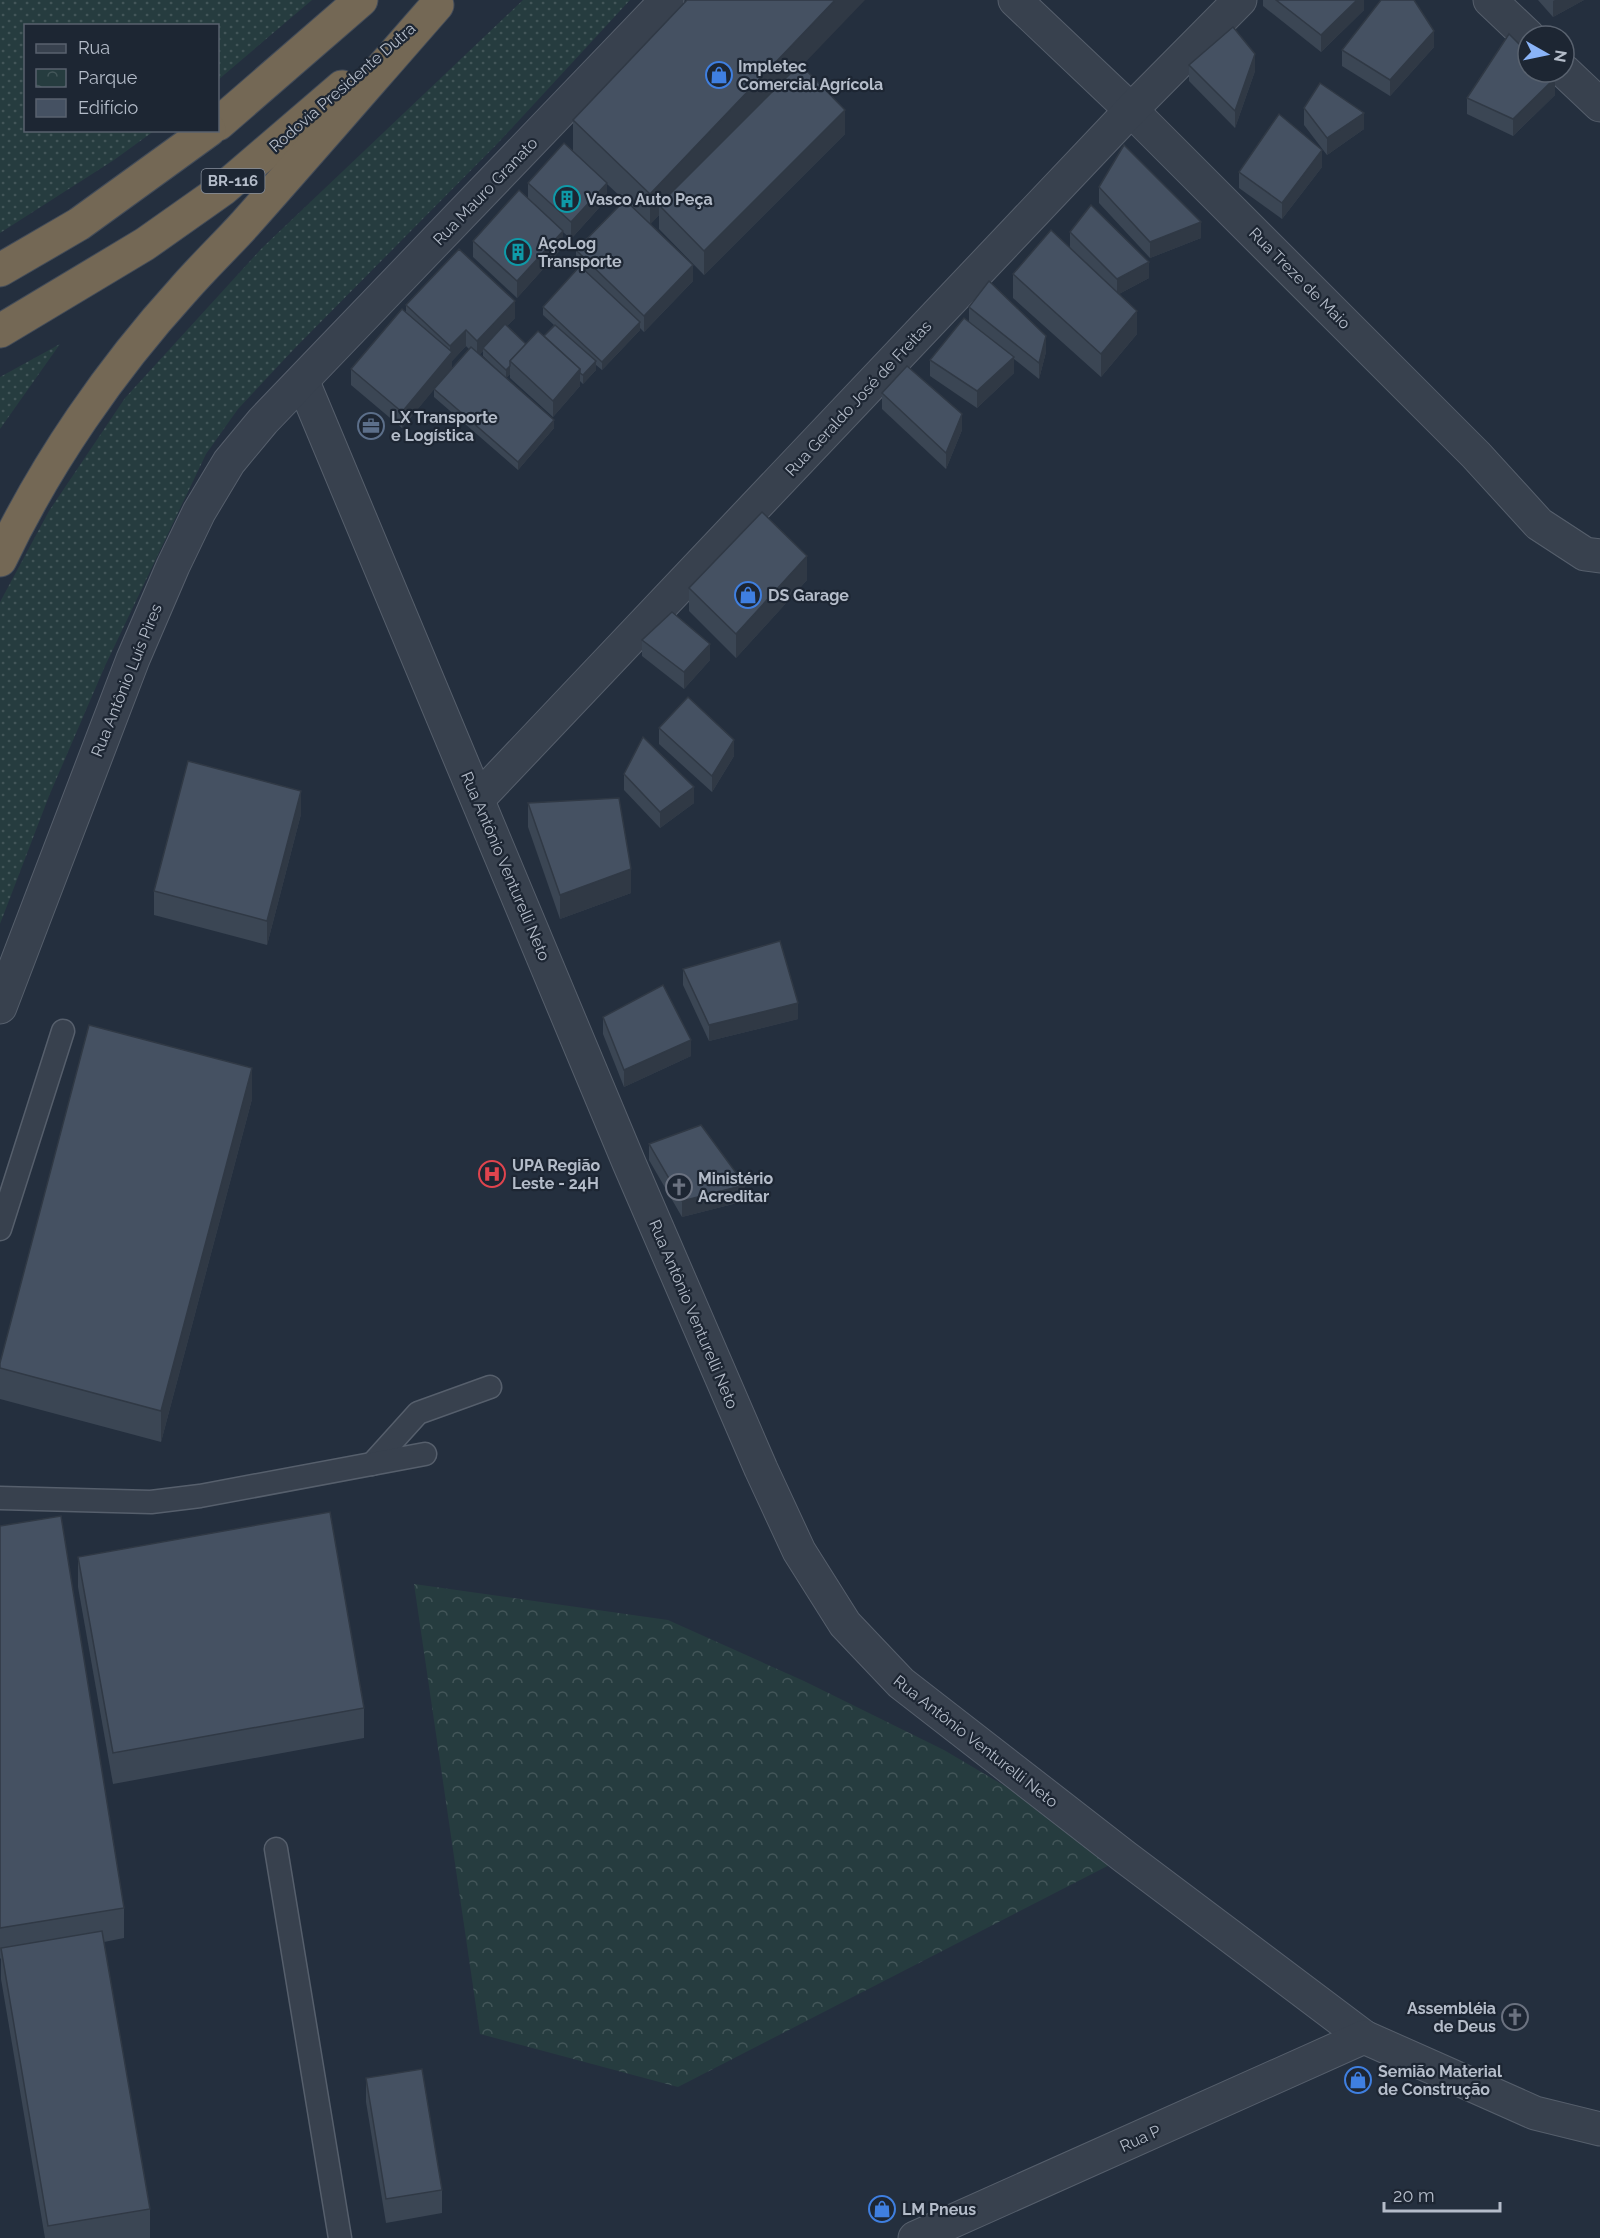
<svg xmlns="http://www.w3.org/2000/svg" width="1600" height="2238" viewBox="0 0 1600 2238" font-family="Raleway,sans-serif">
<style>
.grass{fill:url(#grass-dots)}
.park{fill:url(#park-crowns)}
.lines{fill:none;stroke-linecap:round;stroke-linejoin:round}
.service-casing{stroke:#565f6c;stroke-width:25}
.minor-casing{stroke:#565f6c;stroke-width:35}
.tertiary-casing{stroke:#565f6c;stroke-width:35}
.motorway-casing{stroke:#434c59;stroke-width:35}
.service{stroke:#38414e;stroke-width:22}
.minor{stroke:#38414e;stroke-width:33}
.tertiary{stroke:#38414e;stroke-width:33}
.motorway{stroke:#746855;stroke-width:33}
.wall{fill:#3b4654;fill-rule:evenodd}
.shaded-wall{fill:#303945}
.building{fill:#455162;stroke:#303945;stroke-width:1.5}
.labels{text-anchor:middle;stroke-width:4.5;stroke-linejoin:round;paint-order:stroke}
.shield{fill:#1d2633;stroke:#878f9c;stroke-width:1.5}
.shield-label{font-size:15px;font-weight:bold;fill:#b4bcc9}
.poi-label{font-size:16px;font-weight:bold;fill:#b4bcc9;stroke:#1d2633;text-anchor:start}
.street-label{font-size:16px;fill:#b4bcc9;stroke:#1d2633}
</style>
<defs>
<pattern id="grass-dots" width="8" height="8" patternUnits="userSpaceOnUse" patternTransform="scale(1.5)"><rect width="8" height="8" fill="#263c3f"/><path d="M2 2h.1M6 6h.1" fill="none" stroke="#435659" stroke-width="1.8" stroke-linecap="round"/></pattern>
<pattern id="park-crowns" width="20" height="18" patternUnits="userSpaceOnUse" patternTransform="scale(1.5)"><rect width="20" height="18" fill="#263c3f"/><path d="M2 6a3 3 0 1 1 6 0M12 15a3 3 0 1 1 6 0" fill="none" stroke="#435659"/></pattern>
</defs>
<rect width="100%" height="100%" fill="#242f3e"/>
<g class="grass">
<path d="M 0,0 L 312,0 L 218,80 L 218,26 L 26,26 L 26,130 L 154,131 L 114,160 L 0,233 Z"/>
<path d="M 523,0 L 630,0 L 498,143 L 294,349 L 238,409 L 206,454 L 105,666 L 49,796 L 0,924 L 0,602 L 49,511 L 125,398 L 262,248 Z"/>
<path d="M 60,344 L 0,429 L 0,377 Z"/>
</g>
<path class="park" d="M 414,1584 L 668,1620 L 804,1681 L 944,1750 L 1125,1857 L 678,2087 L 480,2034 Z"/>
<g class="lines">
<defs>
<g id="service">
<path d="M 0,1229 L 63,1031"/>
<path d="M 372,1464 L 418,1413 L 490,1387"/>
<path d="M 0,1498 L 151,1502 L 200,1496 L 425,1454"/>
<path d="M 276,1849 L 340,2238"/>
</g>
<g id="minor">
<path d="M 1015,0 L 1131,110 L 1476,455 L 1539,524 L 1585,554 L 1600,556"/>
<path d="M 1490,0 L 1528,36"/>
<path d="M 1564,71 L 1600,105"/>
<path d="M 303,382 L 629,1163 L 761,1469 L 799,1551 L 845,1624 L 901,1683 L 1125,1857 L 1364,2037"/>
<path d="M 478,799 L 1131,110 L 1240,0"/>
<path d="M 0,1007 L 133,659 L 173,566 L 199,512 L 229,462 L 263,421 L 667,0"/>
</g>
<path id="tertiary" d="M 915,2238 L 1364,2037 L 1535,2113 L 1600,2129"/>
<g id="motorway">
<path d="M 218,124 L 361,0"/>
<path d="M 0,270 L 79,224 L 209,130"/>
<path d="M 0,331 L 145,244 L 223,189 L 342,87"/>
<path d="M 0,560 C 46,463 111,369 183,290 C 203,267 225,246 245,224 C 310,151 373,78 437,5"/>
</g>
</defs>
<use href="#service" class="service-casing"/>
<use href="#minor" class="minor-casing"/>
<use href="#tertiary" class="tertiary-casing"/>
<use href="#motorway" class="motorway-casing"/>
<use href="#service" class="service"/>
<use href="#minor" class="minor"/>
<use href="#tertiary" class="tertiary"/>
<use href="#motorway" class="motorway"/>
</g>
<g class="wall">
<path d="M 1263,0 L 1364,0 L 1364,10 L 1321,52 L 1263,6 Z"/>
<path d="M 1538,0 L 1584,0 L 1553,17 Z"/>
<path d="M 1434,47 L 1390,96 L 1342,66 L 1342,50 Z"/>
<path d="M 1189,65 L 1255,71 L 1235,128 L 1189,81 Z"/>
<path d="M 801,66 L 845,134 L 704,275 L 659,229 L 659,215 L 650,224 L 693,281 L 644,332 L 640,328 L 640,330 L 602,370 L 596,365 L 596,370 L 583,384 L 580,381 L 580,386 L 553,417 L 510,378 L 510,374 L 506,378 L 483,356 L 483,351 L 479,355 L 554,428 L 518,470 L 434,397 L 434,389 L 402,428 L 351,385 L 351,369 L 406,313 L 406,305 L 515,318 L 507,326 L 526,344 L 544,336 L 554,325 L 543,315 L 543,307 L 578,269 L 576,267 L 576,250 L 624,200 L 607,184 L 607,199 L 571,239 L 563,232 L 563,247 L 517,298 L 473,257 L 473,241 L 528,198 L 528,183 L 594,171 L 573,151 L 573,120 ZM 466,346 L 469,349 L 452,368 L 452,361 Z"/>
<path d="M 1555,95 L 1513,136 L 1467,114 L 1467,98 Z"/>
<path d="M 1304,108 L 1364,129 L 1327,155 L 1304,125 Z"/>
<path d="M 1322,167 L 1282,219 L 1239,188 L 1239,172 Z"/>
<path d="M 1099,187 L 1201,238 L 1150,258 L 1099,203 Z"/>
<path d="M 1070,232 L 1149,278 L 1119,294 L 1137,334 L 1101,377 L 1013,298 L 1013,274 L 1070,247 Z"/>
<path d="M 969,307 L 1046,352 L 1039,379 L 1014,359 L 1014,373 L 977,408 L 930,376 L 930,360 L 969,323 Z"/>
<path d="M 882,393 L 962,430 L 946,469 L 882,409 Z"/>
<path d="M 807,580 L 736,658 L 689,611 L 689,588 Z"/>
<path d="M 642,640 L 710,660 L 684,689 L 642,656 Z"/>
<path d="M 659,728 L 734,756 L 712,792 L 659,744 Z"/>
<path d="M 624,774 L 694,803 L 660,828 L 624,790 Z"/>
<path d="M 528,803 L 631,893 L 560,919 L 528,827 Z"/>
<path d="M 301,814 L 267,945 L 154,915 L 154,891 Z"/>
<path d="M 683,969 L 798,1019 L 709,1041 L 683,985 Z"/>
<path d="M 603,1017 L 691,1056 L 624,1087 L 603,1034 Z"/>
<path d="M 252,1099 L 161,1442 L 0,1399 L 0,1363 Z"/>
<path d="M 649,1144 L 745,1201 L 682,1217 L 649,1160 Z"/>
<path d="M 0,1526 L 124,1908 L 124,1938 L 104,1942 L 150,2209 L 150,2238 L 45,2238 L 1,1979 L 1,1958 L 0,1959 Z"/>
<path d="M 78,1557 L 364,1708 L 364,1738 L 113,1784 L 78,1587 Z"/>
<path d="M 366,2078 L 442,2190 L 442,2213 L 386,2223 L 366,2102 Z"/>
</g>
<g class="shaded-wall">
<path d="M 835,0 L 865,0 L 664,210 L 659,205 L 659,215 L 650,225 L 650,194 Z"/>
<path d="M 1357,0 L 1364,0 L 1364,10 L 1321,52 L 1321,35 Z"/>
<path d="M 1555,0 L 1584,0 L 1553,17 L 1553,1 Z"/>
<path d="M 1434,31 L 1434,47 L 1390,96 L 1390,80 Z"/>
<path d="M 1255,54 L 1255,71 L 1235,128 L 1235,111 Z"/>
<path d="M 1555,78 L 1555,95 L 1513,136 L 1513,119 Z"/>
<path d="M 845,110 L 845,134 L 704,275 L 704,251 Z"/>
<path d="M 1364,113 L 1364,129 L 1327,155 L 1327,138 Z"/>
<path d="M 1322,150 L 1322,167 L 1282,219 L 1282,203 Z"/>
<path d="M 607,183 L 607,199 L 571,239 L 571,222 Z"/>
<path d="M 1201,222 L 1201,238 L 1150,258 L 1150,242 Z"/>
<path d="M 563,231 L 563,247 L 517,298 L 517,281 Z"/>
<path d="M 1149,262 L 1149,278 L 1117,295 L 1117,279 Z"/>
<path d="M 693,265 L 693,281 L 644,332 L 644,316 Z"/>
<path d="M 515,301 L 515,318 L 484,350 L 483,348 L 483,351 L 477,357 L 477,341 Z"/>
<path d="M 1137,311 L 1137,334 L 1101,377 L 1101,354 Z"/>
<path d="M 640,322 L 640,330 L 602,370 L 602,362 Z"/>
<path d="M 466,330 L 466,346 L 452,361 L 452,368 L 402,428 L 402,412 L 450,354 L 450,346 Z"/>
<path d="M 1046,336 L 1046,352 L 1039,379 L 1039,363 Z"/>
<path d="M 1014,357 L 1014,373 L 977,408 L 977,391 Z"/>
<path d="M 596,361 L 596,370 L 583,384 L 583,375 Z"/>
<path d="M 510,366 L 510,374 L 506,378 L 506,370 Z"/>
<path d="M 580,369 L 580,386 L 553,417 L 553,401 Z"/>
<path d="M 962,414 L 962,430 L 946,469 L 946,453 Z"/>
<path d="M 554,420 L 554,428 L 518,470 L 518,462 Z"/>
<path d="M 807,556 L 807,580 L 736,658 L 736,634 Z"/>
<path d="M 710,644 L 710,660 L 684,689 L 684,672 Z"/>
<path d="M 734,740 L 734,756 L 712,792 L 712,776 Z"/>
<path d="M 694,787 L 694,803 L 660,828 L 660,812 Z"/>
<path d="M 301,791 L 301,814 L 267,945 L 267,921 Z"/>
<path d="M 631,869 L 631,893 L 560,919 L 560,895 Z"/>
<path d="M 798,1003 L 798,1019 L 709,1041 L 709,1025 Z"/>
<path d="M 691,1040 L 691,1056 L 624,1087 L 624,1070 Z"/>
<path d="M 252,1068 L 252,1099 L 161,1442 L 161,1411 Z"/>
<path d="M 745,1185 L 745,1201 L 682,1217 L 682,1201 Z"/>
</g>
<g class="building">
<path d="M 687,0 L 835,0 L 650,194 L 573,120 Z"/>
<path d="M 1276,0 L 1357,0 L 1321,35 Z"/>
<path d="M 1381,0 L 1414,0 L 1434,31 L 1390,80 L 1342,50 Z"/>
<path d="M 1233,27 L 1255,54 L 1235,111 L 1189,65 Z"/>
<path d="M 1509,34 L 1528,53 L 1528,72 L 1548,72 L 1555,78 L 1513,119 L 1467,98 Z"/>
<path d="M 800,64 L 845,110 L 704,251 L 659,205 Z"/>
<path d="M 1320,83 L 1364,113 L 1327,138 L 1304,108 Z"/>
<path d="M 1279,114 L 1322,150 L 1282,203 L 1239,172 Z"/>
<path d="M 564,143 L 607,183 L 571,222 L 528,183 Z"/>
<path d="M 1124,145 L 1201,222 L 1150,242 L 1099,187 Z"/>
<path d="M 519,190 L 563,231 L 517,281 L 473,241 Z"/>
<path d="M 625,200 L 693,265 L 644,316 L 576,250 Z"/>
<path d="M 1091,205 L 1149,262 L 1117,279 L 1070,232 Z"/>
<path d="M 1051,230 L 1137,311 L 1101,354 L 1013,274 Z"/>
<path d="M 459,249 L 515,301 L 477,341 L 466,330 L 450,346 L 406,305 Z"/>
<path d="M 580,266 L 640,322 L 602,362 L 543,307 Z"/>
<path d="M 989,281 L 1046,336 L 1039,363 L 969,307 Z"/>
<path d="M 402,309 L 452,352 L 402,412 L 351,369 Z"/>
<path d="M 964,318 L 1014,357 L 977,391 L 930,360 Z"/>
<path d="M 505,324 L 526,344 L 510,361 L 510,366 L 506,370 L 483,348 Z"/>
<path d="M 555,325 L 596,361 L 583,375 L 580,373 L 580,369 L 544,336 Z"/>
<path d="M 538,331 L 580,369 L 553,401 L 510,361 Z"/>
<path d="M 471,347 L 554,420 L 518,462 L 434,389 Z"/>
<path d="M 907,366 L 962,414 L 946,453 L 882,393 Z"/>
<path d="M 762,512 L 807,556 L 736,634 L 689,588 Z"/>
<path d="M 672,612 L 710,644 L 684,672 L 642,640 Z"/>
<path d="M 688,697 L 734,740 L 712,776 L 659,728 Z"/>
<path d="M 643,737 L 694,787 L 660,812 L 624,774 Z"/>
<path d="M 188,761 L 301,791 L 267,921 L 154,891 Z"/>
<path d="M 619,798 L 631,869 L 560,895 L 528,803 Z"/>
<path d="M 780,941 L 798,1003 L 709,1025 L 683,969 Z"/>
<path d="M 663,985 L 691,1040 L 624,1070 L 603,1017 Z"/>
<path d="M 89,1025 L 252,1068 L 161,1411 L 0,1368 L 0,1363 Z"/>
<path d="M 701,1125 L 745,1185 L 682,1201 L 649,1144 Z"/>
<path d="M 330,1512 L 364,1708 L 113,1753 L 78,1557 Z"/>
<path d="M 61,1516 L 124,1908 L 0,1928 L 0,1526 Z"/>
<path d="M 102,1931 L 150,2209 L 48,2226 L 1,1948 Z"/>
<path d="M 422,2069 L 442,2190 L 386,2199 L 366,2078 Z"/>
</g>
<defs>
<symbol id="shop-ring" viewBox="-11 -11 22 22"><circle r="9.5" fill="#1d2633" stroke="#3f7fe0" stroke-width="1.5"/><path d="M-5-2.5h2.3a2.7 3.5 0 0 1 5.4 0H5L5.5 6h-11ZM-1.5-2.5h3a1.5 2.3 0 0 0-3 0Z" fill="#3f7fe0"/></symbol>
<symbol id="building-ring" viewBox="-11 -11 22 22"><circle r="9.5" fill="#1d2633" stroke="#0f9aa8" stroke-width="1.5"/><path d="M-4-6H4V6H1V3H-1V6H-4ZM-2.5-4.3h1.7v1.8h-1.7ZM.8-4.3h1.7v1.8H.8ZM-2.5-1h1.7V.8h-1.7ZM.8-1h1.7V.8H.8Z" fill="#0f9aa8"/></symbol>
<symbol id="office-ring" viewBox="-11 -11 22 22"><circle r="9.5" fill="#1d2633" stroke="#5c6f8a" stroke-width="1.5"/><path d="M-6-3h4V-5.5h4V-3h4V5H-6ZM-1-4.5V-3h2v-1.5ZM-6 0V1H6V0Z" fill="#5c6f8a"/></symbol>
<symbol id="hospital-ring" viewBox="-11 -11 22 22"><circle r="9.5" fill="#1d2633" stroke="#e0444e" stroke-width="1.5"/><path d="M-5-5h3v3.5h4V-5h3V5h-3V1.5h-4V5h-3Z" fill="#e0444e"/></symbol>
<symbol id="church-ring" viewBox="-11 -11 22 22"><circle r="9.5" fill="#1d2633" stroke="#6b7280" stroke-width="1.5"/><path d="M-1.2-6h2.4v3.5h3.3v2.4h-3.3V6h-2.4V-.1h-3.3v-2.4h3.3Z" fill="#6b7280"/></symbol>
</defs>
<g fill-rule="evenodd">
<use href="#shop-ring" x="704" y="60" width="30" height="30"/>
<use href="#building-ring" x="552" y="184" width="30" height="30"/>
<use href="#building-ring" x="503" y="237" width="30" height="30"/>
<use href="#office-ring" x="356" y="411" width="30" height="30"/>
<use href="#shop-ring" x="733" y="580" width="30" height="30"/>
<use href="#hospital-ring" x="477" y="1159" width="30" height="30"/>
<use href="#church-ring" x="664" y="1172" width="30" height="30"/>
<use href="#church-ring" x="1500" y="2002" width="30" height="30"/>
<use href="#shop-ring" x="1343" y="2065" width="30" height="30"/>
<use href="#shop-ring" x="867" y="2194" width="30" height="30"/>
</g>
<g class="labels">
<rect class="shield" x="201.5" y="169" width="63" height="24" rx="4.5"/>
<g class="shield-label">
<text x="233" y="186">BR-116</text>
</g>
<g class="poi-label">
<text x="738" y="72">Impletec<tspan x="738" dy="18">Comercial Agrícola</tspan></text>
<text x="586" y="205">Vasco Auto Peça</text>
<text x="538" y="249">AçoLog<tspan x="538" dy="18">Transporte</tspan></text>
<text x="391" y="423">LX Transporte<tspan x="391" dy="18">e Logística</tspan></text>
<text x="768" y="601">DS Garage</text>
<text x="512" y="1171">UPA Região<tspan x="512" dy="18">Leste - 24H</tspan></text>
<text x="698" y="1184">Ministério<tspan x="698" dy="18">Acreditar</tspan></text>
<text x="1496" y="2014" text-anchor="end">Assembléia<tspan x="1496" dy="18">de Deus</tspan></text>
<text x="1378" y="2077">Semião Material<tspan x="1378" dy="18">de Construção</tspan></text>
<text x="902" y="2215">LM Pneus</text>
</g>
<g class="street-label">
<text transform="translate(342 87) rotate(-41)" y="6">Rodovia Presidente Dutra</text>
<text transform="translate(485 191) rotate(-46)" y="6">Rua Mauro Granato</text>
<text transform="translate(1300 278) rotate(45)" y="6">Rua Treze de Maio</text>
<text transform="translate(858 398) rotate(-47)" y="6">Rua Geraldo José de Freitas</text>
<text transform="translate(126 680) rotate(-68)" y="6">Rua Antônio Luís Pires</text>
<text transform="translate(506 866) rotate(67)" y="6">Rua Antônio Venturelli Neto</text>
<text transform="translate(694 1314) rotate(67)" y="6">Rua Antônio Venturelli Neto</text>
<text transform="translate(976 1741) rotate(38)" y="6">Rua Antônio Venturelli Neto</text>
<text transform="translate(1140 2138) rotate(-24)" y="6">Rua P</text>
</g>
</g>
<rect x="24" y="24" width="195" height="108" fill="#1d2633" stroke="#59626f" stroke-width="1.5"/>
<rect x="36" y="44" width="30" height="9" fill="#38414e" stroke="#59626f" stroke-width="1.5"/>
<text x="78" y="54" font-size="18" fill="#b4bcc9">Rua</text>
<rect x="36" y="69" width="30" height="18" fill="url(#park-crowns)" stroke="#59626f" stroke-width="1.5"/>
<text x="78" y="84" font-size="18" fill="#b4bcc9">Parque</text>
<rect x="36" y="99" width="30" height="18" fill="#455162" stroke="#59626f" stroke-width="1.5"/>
<text x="78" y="114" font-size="18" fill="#b4bcc9">Edifício</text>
<g transform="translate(1546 54) rotate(99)"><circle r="28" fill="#1d2633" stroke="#59626f" stroke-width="1.5"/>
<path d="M0-4.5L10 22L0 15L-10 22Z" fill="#8ab4f8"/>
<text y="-9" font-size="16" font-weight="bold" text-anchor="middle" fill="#b4bcc9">N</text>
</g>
<path d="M1384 2202v9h116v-9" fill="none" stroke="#b4bcc9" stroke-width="3"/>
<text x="1393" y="2202" font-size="18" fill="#b4bcc9" stroke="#1d2633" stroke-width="4.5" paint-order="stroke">20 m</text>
</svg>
